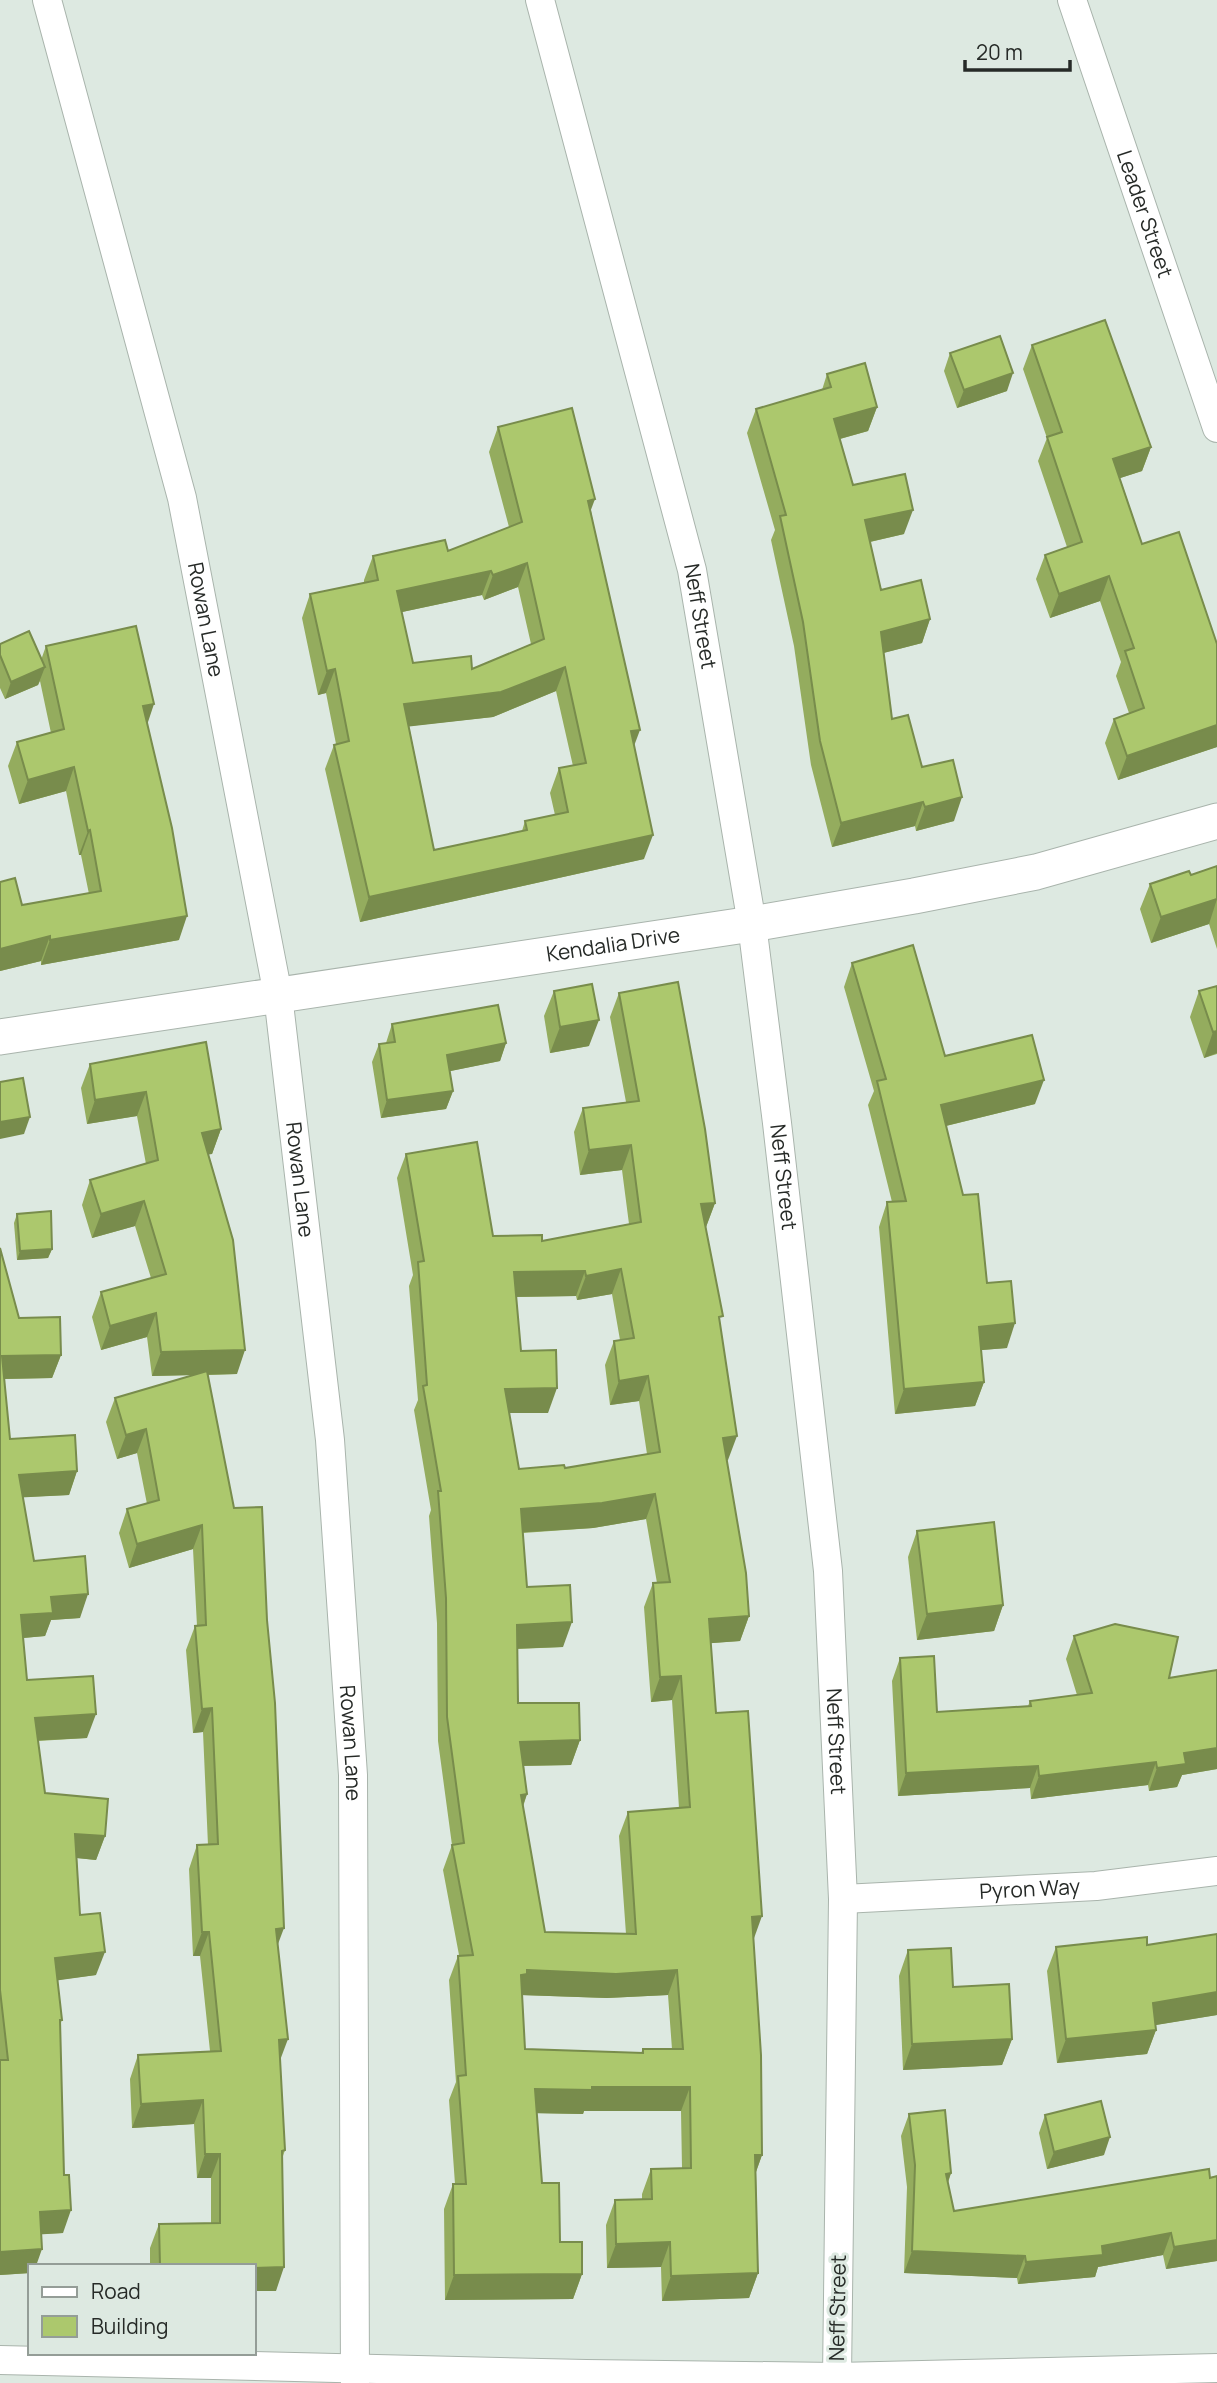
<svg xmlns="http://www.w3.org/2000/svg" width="1217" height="2383" viewBox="0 0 1217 2383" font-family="Manrope,sans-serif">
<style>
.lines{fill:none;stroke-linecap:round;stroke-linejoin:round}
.minor-casing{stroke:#a9b4ac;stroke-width:30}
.tertiary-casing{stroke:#a9b4ac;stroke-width:37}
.minor{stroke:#fff;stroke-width:28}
.tertiary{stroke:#fff;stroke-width:35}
.wall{fill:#94ac5e;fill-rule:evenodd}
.shaded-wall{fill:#788c4c}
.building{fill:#acc86d;stroke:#788c4c;stroke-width:2;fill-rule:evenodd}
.labels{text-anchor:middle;stroke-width:6;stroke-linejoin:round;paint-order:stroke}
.street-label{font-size:21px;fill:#262a27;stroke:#dde9e1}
</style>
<rect width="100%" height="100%" fill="#dde9e1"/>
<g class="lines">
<defs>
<g id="minor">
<path id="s1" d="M 47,0 L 182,498 L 278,995 L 330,1440 L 353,1775 L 355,2383"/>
<path id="s2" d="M 540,0 L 692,570 L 752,924 L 777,1123 L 828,1571 L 843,1899 L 837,2377"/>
<path id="s3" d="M 1072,0 L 1217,428"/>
<path id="s4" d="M 843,1899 L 1096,1886 L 1217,1871"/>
<path d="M 0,2360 L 586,2374 L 837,2377 L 1217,2368"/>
</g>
<g id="tertiary">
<path id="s5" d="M 0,1037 L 752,924 L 914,896 L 1036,872 L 1217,821"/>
</g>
</defs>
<use href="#minor" class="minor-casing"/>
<use href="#tertiary" class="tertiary-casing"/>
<use href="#minor" class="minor"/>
<use href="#tertiary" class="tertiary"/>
</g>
<g class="wall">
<path d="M 1032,345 L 1151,447 L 1142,471 L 1120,478 L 1142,544 L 1217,644 L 1217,747 L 1118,780 L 1105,743 L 1114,719 L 1129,713 L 1116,676 L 1121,662 L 1100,601 L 1050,618 L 1036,579 L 1045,555 L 1067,547 L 1038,461 L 1047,438 L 1023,369 Z"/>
<path d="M 950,353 L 1007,391 L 957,408 L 944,371 Z"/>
<path d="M 827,374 L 877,407 L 868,431 L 840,439 L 853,485 L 904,534 L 870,542 L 881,590 L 930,619 L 922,643 L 883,653 L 892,719 L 954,821 L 916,831 L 915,826 L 832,847 L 811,765 L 794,646 L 771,540 L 775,530 L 747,433 L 756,409 L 822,390 Z"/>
<path d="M 498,427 L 591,511 L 634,745 L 644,859 L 360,922 L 325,769 L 334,745 L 336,744 L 326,693 L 318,695 L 302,618 L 310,594 L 364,583 L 364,580 L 373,556 L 448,551 L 509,527 L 489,452 ZM 518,587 L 531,644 L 472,669 L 413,663 L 402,612 L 482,595 L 484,600 ZM 556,691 L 573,766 L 559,768 L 550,793 L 555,815 L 525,821 L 522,831 L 434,850 L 409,726 L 493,717 Z"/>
<path d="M 0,644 L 41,660 L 46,646 L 147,723 L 179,940 L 41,965 L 41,961 L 0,971 L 0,882 L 22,905 L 89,894 L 81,855 L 79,855 L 66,791 L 19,804 L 8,766 L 17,742 L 51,733 L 40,681 L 38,685 L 5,699 L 0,688 Z"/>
<path d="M 1217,866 L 1217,949 L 1209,924 L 1151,943 L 1140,909 L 1150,884 L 1191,875 Z"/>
<path d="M 852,963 L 945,1056 L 1035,1104 L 946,1126 L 963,1195 L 987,1283 L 1007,1348 L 981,1350 L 984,1382 L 975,1406 L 895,1414 L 879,1227 L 887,1202 L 892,1202 L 868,1105 L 874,1091 L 844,987 Z"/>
<path d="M 1217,986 L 1217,1054 L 1204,1058 L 1190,1017 L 1199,991 Z"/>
<path d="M 554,991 L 589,1046 L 550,1053 L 544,1016 Z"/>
<path d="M 619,993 L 715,1203 L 706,1227 L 720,1325 L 728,1460 L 727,1461 L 749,1616 L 740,1641 L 711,1643 L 716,1713 L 753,1939 L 762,2155 L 756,2172 L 758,2273 L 749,2298 L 662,2301 L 661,2267 L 607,2268 L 606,2225 L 615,2200 L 642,2200 L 642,2194 L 651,2169 L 682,2168 L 681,2111 L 584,2111 L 583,2114 L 536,2113 L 542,2183 L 560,2242 L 582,2274 L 573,2299 L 445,2300 L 444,2209 L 453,2184 L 455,2184 L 449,2100 L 456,2082 L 449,1980 L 458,1956 L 459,1955 L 443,1870 L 452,1845 L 438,1741 L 437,1623 L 429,1516 L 431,1510 L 414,1410 L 418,1400 L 409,1286 L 413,1275 L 397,1178 L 406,1154 L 493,1236 L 542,1241 L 629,1224 L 622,1170 L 580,1175 L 574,1132 L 583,1108 L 626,1102 L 610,1017 ZM 612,1294 L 620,1340 L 614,1341 L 605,1365 L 610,1405 L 639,1401 L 647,1454 L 565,1468 L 519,1469 L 509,1413 L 548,1413 L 521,1351 L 516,1297 L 576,1296 L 577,1300 ZM 646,1519 L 657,1583 L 653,1583 L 644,1607 L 651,1702 L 672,1700 L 679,1808 L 628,1812 L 619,1836 L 626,1934 L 545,1932 L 523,1807 L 527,1794 L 524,1766 L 571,1765 L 580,1740 L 518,1703 L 517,1649 L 563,1647 L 527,1587 L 523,1533 L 593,1528 ZM 522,1995 L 607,1998 L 668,1995 L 672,2049 L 643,2049 L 641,2053 L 525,2049 Z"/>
<path d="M 392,1024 L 506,1043 L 500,1061 L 450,1071 L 453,1091 L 446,1109 L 381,1118 L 372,1062 L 379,1044 L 386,1043 Z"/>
<path d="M 90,1064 L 221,1129 L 212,1154 L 208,1154 L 237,1374 L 208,1375 L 278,1944 L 280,2060 L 285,2150 L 282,2159 L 276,2291 L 254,2266 L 150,2266 L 150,2248 L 159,2224 L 211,2223 L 211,2178 L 197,2178 L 194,2124 L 132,2128 L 130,2079 L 138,2055 L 210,2051 L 200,1956 L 193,1956 L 189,1869 L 197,1845 L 208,1845 L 203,1732 L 193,1733 L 186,1650 L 195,1626 L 197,1626 L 193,1549 L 129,1568 L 119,1533 L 127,1509 L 147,1504 L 137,1453 L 117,1459 L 106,1422 L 115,1398 L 193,1375 L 152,1376 L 147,1337 L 101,1350 L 92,1317 L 101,1292 L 151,1278 L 135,1226 L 92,1238 L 82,1205 L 90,1180 L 146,1164 L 137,1116 L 87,1124 L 81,1088 Z"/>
<path d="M 17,1214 L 52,1249 L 48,1258 L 17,1260 L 14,1223 Z"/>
<path d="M 0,1248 L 19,1318 L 61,1355 L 52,1378 L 4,1379 L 10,1439 L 77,1471 L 69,1495 L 23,1497 L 34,1561 L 80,1618 L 51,1620 L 45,1636 L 23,1638 L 27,1680 L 87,1738 L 38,1741 L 45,1793 L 105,1836 L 96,1860 L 77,1858 L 80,1915 L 96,1975 L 57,1980 L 62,2020 L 60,2025 L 63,2233 L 41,2234 L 30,2266 L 30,2273 L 0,2275 Z"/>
<path d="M 917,1531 L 1003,1605 L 994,1631 L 917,1640 L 908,1557 Z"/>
<path d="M 1074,1636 L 1169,1678 L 1217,1670 L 1217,1769 L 1182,1775 L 1177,1787 L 1149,1791 L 1148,1785 L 1031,1799 L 1030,1788 L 898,1796 L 892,1681 L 900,1658 L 937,1712 L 1028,1706 L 1030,1701 L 1077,1695 L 1066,1659 Z"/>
<path d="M 1217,1934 L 1217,2015 L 1155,2025 L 1156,2030 L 1147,2054 L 1057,2063 L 1047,1971 L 1056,1947 L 1147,1945 Z"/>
<path d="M 908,1950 L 1012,2039 L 1002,2065 L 903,2070 L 899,1976 Z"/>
<path d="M 909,2114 L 951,2173 L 948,2183 L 954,2211 L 1217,2176 L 1217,2261 L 1166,2269 L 1163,2255 L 1098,2267 L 1095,2277 L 1018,2284 L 1017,2278 L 904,2273 L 907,2187 L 901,2136 Z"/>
<path d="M 1045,2115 L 1104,2155 L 1047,2169 L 1039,2133 Z"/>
</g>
<g class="shaded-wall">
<path d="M 1013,373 L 1007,391 L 957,408 L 964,390 Z"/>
<path d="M 877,407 L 868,431 L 825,443 L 834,419 Z"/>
<path d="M 1151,447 L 1142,471 L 1105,483 L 1113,459 Z"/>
<path d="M 595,499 L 586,523 L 588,501 Z"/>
<path d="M 913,510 L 904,534 L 856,545 L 865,520 Z"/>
<path d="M 527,563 L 518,587 L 484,600 L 493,575 Z"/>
<path d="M 491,571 L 482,595 L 388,615 L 397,591 Z"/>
<path d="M 1109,576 L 1100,601 L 1050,618 L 1059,594 Z"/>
<path d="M 930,619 L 922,643 L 872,656 L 881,632 Z"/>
<path d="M 45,667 L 38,685 L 5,699 L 11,682 Z"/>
<path d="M 565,667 L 556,691 L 493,717 L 396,728 L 404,704 Z"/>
<path d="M 335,669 L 326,693 L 318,695 L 327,671 Z"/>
<path d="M 154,704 L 146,728 L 143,706 Z"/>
<path d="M 1217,725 L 1217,747 L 1118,780 L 1127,756 Z"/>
<path d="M 640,730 L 631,754 L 631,731 Z"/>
<path d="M 74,767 L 66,791 L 19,804 L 28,780 Z"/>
<path d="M 962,797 L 954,821 L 916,831 L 925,807 Z"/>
<path d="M 923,802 L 915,826 L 832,847 L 841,823 Z"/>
<path d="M 90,830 L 81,855 L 79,855 L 88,831 Z"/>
<path d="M 653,835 L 644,859 L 360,922 L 369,897 Z"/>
<path d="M 1217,899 L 1209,924 L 1151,943 L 1161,917 Z"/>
<path d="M 187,916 L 179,940 L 41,965 L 50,940 Z"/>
<path d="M 50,936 L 41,961 L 0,971 L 0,949 Z"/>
<path d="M 599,1020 L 589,1046 L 550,1053 L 560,1027 Z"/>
<path d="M 1217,1031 L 1217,1053 L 1204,1058 L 1213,1032 Z"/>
<path d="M 506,1043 L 500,1061 L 441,1073 L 447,1055 Z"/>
<path d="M 1044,1080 L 1035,1104 L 933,1129 L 941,1105 Z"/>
<path d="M 453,1091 L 446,1109 L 381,1118 L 387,1100 Z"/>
<path d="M 146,1092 L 137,1116 L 87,1124 L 95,1100 Z"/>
<path d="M 30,1117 L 24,1134 L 0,1139 L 0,1122 Z"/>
<path d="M 221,1129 L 212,1154 L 193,1157 L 202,1133 Z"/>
<path d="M 631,1145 L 622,1170 L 580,1175 L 589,1150 Z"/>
<path d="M 144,1201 L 135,1226 L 92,1238 L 101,1214 Z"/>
<path d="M 715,1203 L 706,1227 L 701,1204 Z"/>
<path d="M 52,1249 L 48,1258 L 17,1260 L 20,1251 Z"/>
<path d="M 621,1269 L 612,1294 L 577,1300 L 586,1276 Z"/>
<path d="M 585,1271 L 576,1296 L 505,1297 L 514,1272 Z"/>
<path d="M 156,1313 L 147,1337 L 101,1350 L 110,1326 Z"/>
<path d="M 1015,1323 L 1007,1348 L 970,1351 L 979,1327 Z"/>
<path d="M 245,1350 L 237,1374 L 152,1376 L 161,1352 Z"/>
<path d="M 61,1355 L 52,1378 L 0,1379 L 2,1356 Z"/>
<path d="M 648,1376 L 639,1401 L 610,1405 L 619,1381 Z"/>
<path d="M 984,1382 L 975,1406 L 895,1414 L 904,1389 Z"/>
<path d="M 557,1388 L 548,1413 L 496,1413 L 505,1389 Z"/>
<path d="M 146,1429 L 137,1453 L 117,1459 L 126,1435 Z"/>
<path d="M 737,1436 L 728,1460 L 714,1463 L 723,1438 Z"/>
<path d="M 77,1471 L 69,1495 L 11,1498 L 19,1475 Z"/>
<path d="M 655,1494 L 646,1519 L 593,1528 L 512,1533 L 521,1509 Z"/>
<path d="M 202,1525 L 193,1549 L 129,1568 L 137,1544 Z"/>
<path d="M 88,1594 L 80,1618 L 51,1620 L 45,1636 L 12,1639 L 21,1615 L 51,1597 Z"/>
<path d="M 1003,1605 L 994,1631 L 917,1640 L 927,1614 Z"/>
<path d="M 749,1616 L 740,1641 L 700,1644 L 709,1619 Z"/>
<path d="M 572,1622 L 563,1647 L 508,1649 L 517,1625 Z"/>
<path d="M 681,1676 L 672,1700 L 651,1702 L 660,1677 Z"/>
<path d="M 212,1708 L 203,1732 L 193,1733 L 202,1709 Z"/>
<path d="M 96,1714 L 87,1738 L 27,1741 L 35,1718 Z"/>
<path d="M 580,1740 L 571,1765 L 511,1766 L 520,1742 Z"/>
<path d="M 1217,1748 L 1217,1769 L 1182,1775 L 1177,1787 L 1149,1791 L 1157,1768 L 1184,1753 Z"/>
<path d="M 1156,1762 L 1148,1785 L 1031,1799 L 1039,1776 Z"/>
<path d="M 1038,1766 L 1030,1788 L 898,1796 L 906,1773 Z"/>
<path d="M 527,1794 L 518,1819 L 521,1795 Z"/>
<path d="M 75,1834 L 105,1836 L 96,1860 L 67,1857 Z"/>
<path d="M 762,1916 L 753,1941 L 752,1917 Z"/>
<path d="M 284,1928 L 275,1952 L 276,1929 Z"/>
<path d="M 202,1932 L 209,1932 L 200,1956 L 193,1956 Z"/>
<path d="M 105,1952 L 96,1975 L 46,1982 L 55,1958 Z"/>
<path d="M 527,1970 L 677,1970 L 668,1995 L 607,1998 L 520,1995 L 521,1975 Z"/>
<path d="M 1217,1992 L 1217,2015 L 1144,2027 L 1153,2003 Z"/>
<path d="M 1156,2030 L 1147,2054 L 1057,2063 L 1066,2039 Z"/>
<path d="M 288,2039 L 279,2063 L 279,2040 Z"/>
<path d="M 1012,2039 L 1002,2065 L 903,2070 L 912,2044 Z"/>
<path d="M 592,2087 L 690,2087 L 681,2111 L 584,2111 L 583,2114 L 526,2113 L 535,2089 Z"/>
<path d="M 203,2100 L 194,2124 L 132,2128 L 141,2104 Z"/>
<path d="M 1110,2137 L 1104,2155 L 1047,2169 L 1054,2152 Z"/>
<path d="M 205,2154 L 220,2154 L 211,2178 L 197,2178 Z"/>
<path d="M 755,2155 L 762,2155 L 753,2180 Z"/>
<path d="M 951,2173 L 943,2195 L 946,2174 Z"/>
<path d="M 71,2210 L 63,2233 L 31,2235 L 40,2212 Z"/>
<path d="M 1171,2233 L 1163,2255 L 1098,2267 L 1095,2277 L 1018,2284 L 1026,2262 L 1102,2246 Z"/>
<path d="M 1217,2240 L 1217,2261 L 1166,2269 L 1174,2247 Z"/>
<path d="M 670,2242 L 661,2267 L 607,2268 L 616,2244 Z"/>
<path d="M 42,2249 L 36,2266 L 30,2266 L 30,2273 L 0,2275 L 0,2252 Z"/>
<path d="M 912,2251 L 1025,2256 L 1017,2278 L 904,2273 Z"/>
<path d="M 284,2267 L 276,2291 L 254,2291 L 254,2268 Z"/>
<path d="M 758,2273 L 749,2298 L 662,2301 L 671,2276 Z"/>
<path d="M 582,2274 L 573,2299 L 445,2300 L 454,2275 Z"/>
</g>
<g class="building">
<path d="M 1105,320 L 1151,447 L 1113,459 L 1142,544 L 1179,532 L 1217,644 L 1217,725 L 1127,756 L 1114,719 L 1144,708 L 1125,651 L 1134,648 L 1109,576 L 1059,594 L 1045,555 L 1082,542 L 1047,437 L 1062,432 L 1032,345 Z"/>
<path d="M 1000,336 L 1013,373 L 964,390 L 950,353 Z"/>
<path d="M 865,363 L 877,407 L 834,419 L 853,485 L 905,474 L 913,510 L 865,520 L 881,590 L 921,580 L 930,619 L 881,632 L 892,719 L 908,715 L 922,767 L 953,760 L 962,797 L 925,807 L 923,802 L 841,823 L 820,741 L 803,622 L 780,516 L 786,515 L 756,409 L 831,387 L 827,374 Z"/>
<path d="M 572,408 L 595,499 L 588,501 L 640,730 L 631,731 L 653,835 L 369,897 L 334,745 L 349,741 L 335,669 L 327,671 L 310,594 L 378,580 L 373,556 L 445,540 L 448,551 L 522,522 L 498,427 ZM 527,563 L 544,639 L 472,669 L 471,656 L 413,663 L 397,591 L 491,571 L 493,575 ZM 565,667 L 586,763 L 559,768 L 568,812 L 525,821 L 527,830 L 434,850 L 404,704 L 501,692 Z"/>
<path d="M 136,626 L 154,704 L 143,706 L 172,828 L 187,916 L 50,940 L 50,936 L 0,949 L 0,882 L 15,878 L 22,905 L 101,891 L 90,830 L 88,831 L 74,767 L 28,780 L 17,742 L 64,729 L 46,646 Z"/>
<path d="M 29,631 L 45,667 L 11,682 L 0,655 L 0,644 Z"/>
<path d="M 1217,866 L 1217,899 L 1161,917 L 1150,884 L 1189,871 L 1191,875 Z"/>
<path d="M 913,945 L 945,1056 L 1032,1035 L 1044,1080 L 941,1105 L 963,1195 L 978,1194 L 987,1283 L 1011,1281 L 1015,1323 L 979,1327 L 984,1382 L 904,1389 L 887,1202 L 906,1201 L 877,1081 L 886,1079 L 852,963 Z"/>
<path d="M 678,982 L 705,1129 L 715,1203 L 701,1204 L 723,1316 L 719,1317 L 737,1436 L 723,1438 L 746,1573 L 749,1616 L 709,1619 L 716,1713 L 748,1711 L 762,1916 L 752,1917 L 761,2055 L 762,2155 L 755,2155 L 758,2273 L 671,2276 L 670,2242 L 616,2244 L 615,2200 L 652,2199 L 651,2169 L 691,2168 L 690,2087 L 592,2087 L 592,2090 L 535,2089 L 542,2183 L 559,2183 L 560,2242 L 582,2242 L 582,2274 L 454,2275 L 453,2184 L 466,2184 L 458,2076 L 466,2075 L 458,1956 L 473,1955 L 452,1845 L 464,1843 L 447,1717 L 446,1598 L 438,1491 L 441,1491 L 423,1386 L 427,1385 L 418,1262 L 424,1261 L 406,1154 L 477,1142 L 493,1236 L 542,1235 L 542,1241 L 641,1222 L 631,1145 L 589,1150 L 583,1108 L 639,1101 L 619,993 ZM 621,1269 L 634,1338 L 614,1341 L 619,1381 L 648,1376 L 660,1452 L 565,1468 L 564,1465 L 519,1469 L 505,1389 L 557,1388 L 556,1350 L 521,1351 L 514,1272 L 585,1271 L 586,1276 ZM 655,1494 L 670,1582 L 653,1583 L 660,1677 L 681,1676 L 690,1807 L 628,1812 L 636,1934 L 545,1932 L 521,1795 L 527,1794 L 520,1742 L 580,1740 L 579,1703 L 518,1703 L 517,1625 L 572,1622 L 570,1585 L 527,1587 L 521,1509 L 602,1503 ZM 527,1970 L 616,1974 L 677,1970 L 683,2049 L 643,2049 L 643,2053 L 525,2049 L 521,1975 L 527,1974 Z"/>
<path d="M 592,984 L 599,1020 L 560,1027 L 554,991 Z"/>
<path d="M 1217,986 L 1217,1031 L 1213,1032 L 1199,991 Z"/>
<path d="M 498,1005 L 506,1043 L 447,1055 L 453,1091 L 387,1100 L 379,1044 L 395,1042 L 392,1024 Z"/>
<path d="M 206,1042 L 221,1129 L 202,1133 L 233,1240 L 245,1350 L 161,1352 L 156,1313 L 110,1326 L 101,1292 L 166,1274 L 144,1201 L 101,1214 L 90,1180 L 158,1160 L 146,1092 L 95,1100 L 90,1064 Z"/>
<path d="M 23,1078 L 30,1117 L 0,1122 L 0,1082 Z"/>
<path d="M 51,1211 L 52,1249 L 20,1251 L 17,1214 Z"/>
<path d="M 0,1248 L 19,1318 L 60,1317 L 61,1355 L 2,1356 L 10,1439 L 75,1435 L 77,1471 L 19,1475 L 34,1561 L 85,1556 L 88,1594 L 51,1597 L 53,1613 L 21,1615 L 27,1680 L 93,1676 L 96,1714 L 35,1718 L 45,1793 L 108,1799 L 105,1836 L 75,1834 L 80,1915 L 100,1913 L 105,1952 L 55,1958 L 62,2020 L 60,2020 L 64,2175 L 69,2175 L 71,2210 L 40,2212 L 42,2249 L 0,2252 L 0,2060 L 8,2060 L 0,1990 Z"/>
<path d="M 207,1371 L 234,1508 L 262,1507 L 267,1620 L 275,1703 L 284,1928 L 276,1929 L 288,2039 L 279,2040 L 285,2150 L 282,2151 L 284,2267 L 254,2268 L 254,2266 L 160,2266 L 159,2224 L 220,2223 L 220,2154 L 205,2154 L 203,2100 L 141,2104 L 138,2055 L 221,2051 L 209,1932 L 202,1932 L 197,1845 L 218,1844 L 212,1708 L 202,1709 L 195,1626 L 206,1625 L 202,1525 L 137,1544 L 127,1509 L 159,1500 L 146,1429 L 126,1435 L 115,1398 Z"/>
<path d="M 994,1522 L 1003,1605 L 927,1614 L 917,1531 Z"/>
<path d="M 1115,1624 L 1178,1637 L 1169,1678 L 1217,1670 L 1217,1748 L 1184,1753 L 1186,1764 L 1157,1768 L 1156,1762 L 1039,1776 L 1038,1766 L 906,1773 L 900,1658 L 934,1656 L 937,1712 L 1031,1706 L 1030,1701 L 1092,1693 L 1074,1636 Z"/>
<path d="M 1217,1934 L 1217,1992 L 1153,2003 L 1156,2030 L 1066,2039 L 1056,1947 L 1147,1937 L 1147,1945 Z"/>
<path d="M 951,1948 L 953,1987 L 1009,1984 L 1012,2039 L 912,2044 L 908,1950 Z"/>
<path d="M 1101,2101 L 1110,2137 L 1054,2152 L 1045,2115 Z"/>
<path d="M 945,2110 L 951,2173 L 946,2174 L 954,2211 L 1209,2169 L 1210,2178 L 1217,2176 L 1217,2240 L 1174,2247 L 1171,2233 L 1102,2246 L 1103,2255 L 1026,2262 L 1025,2256 L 912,2251 L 915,2165 L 909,2114 Z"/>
</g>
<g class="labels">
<g class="street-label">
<text dy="7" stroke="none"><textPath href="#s3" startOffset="226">Leader Street</textPath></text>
<text dy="7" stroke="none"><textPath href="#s2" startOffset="637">Neff Street</textPath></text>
<text dy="7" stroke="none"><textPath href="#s1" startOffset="640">Rowan Lane</textPath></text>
<text dy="7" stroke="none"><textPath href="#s5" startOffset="620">Kendalia Drive</textPath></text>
<text dy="7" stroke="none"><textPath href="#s2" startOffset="1204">Neff Street</textPath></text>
<text dy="7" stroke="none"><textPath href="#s1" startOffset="1208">Rowan Lane</textPath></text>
<text dy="7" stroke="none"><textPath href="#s2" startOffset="1771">Neff Street</textPath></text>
<text dy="7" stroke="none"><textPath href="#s1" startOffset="1774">Rowan Lane</textPath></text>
<text dy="7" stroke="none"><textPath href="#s4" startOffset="187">Pyron Way</textPath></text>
<text transform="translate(838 2308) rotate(-89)" y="7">Neff Street</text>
</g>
</g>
<rect x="28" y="2264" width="228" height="91" fill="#dde9e1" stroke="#949d97" stroke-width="2"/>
<rect x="42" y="2287" width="35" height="10" fill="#ffffff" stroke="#949d97" stroke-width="2"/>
<text x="91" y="2299" font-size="21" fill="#262a27">Road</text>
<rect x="42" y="2316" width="35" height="21" fill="#acc86d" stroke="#949d97" stroke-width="2"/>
<text x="91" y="2334" font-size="21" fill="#262a27">Building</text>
<path d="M965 60v10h105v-10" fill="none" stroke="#262a27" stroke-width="3.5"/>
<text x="976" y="60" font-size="21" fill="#262a27" stroke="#dde9e1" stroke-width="5" paint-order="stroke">20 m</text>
</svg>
